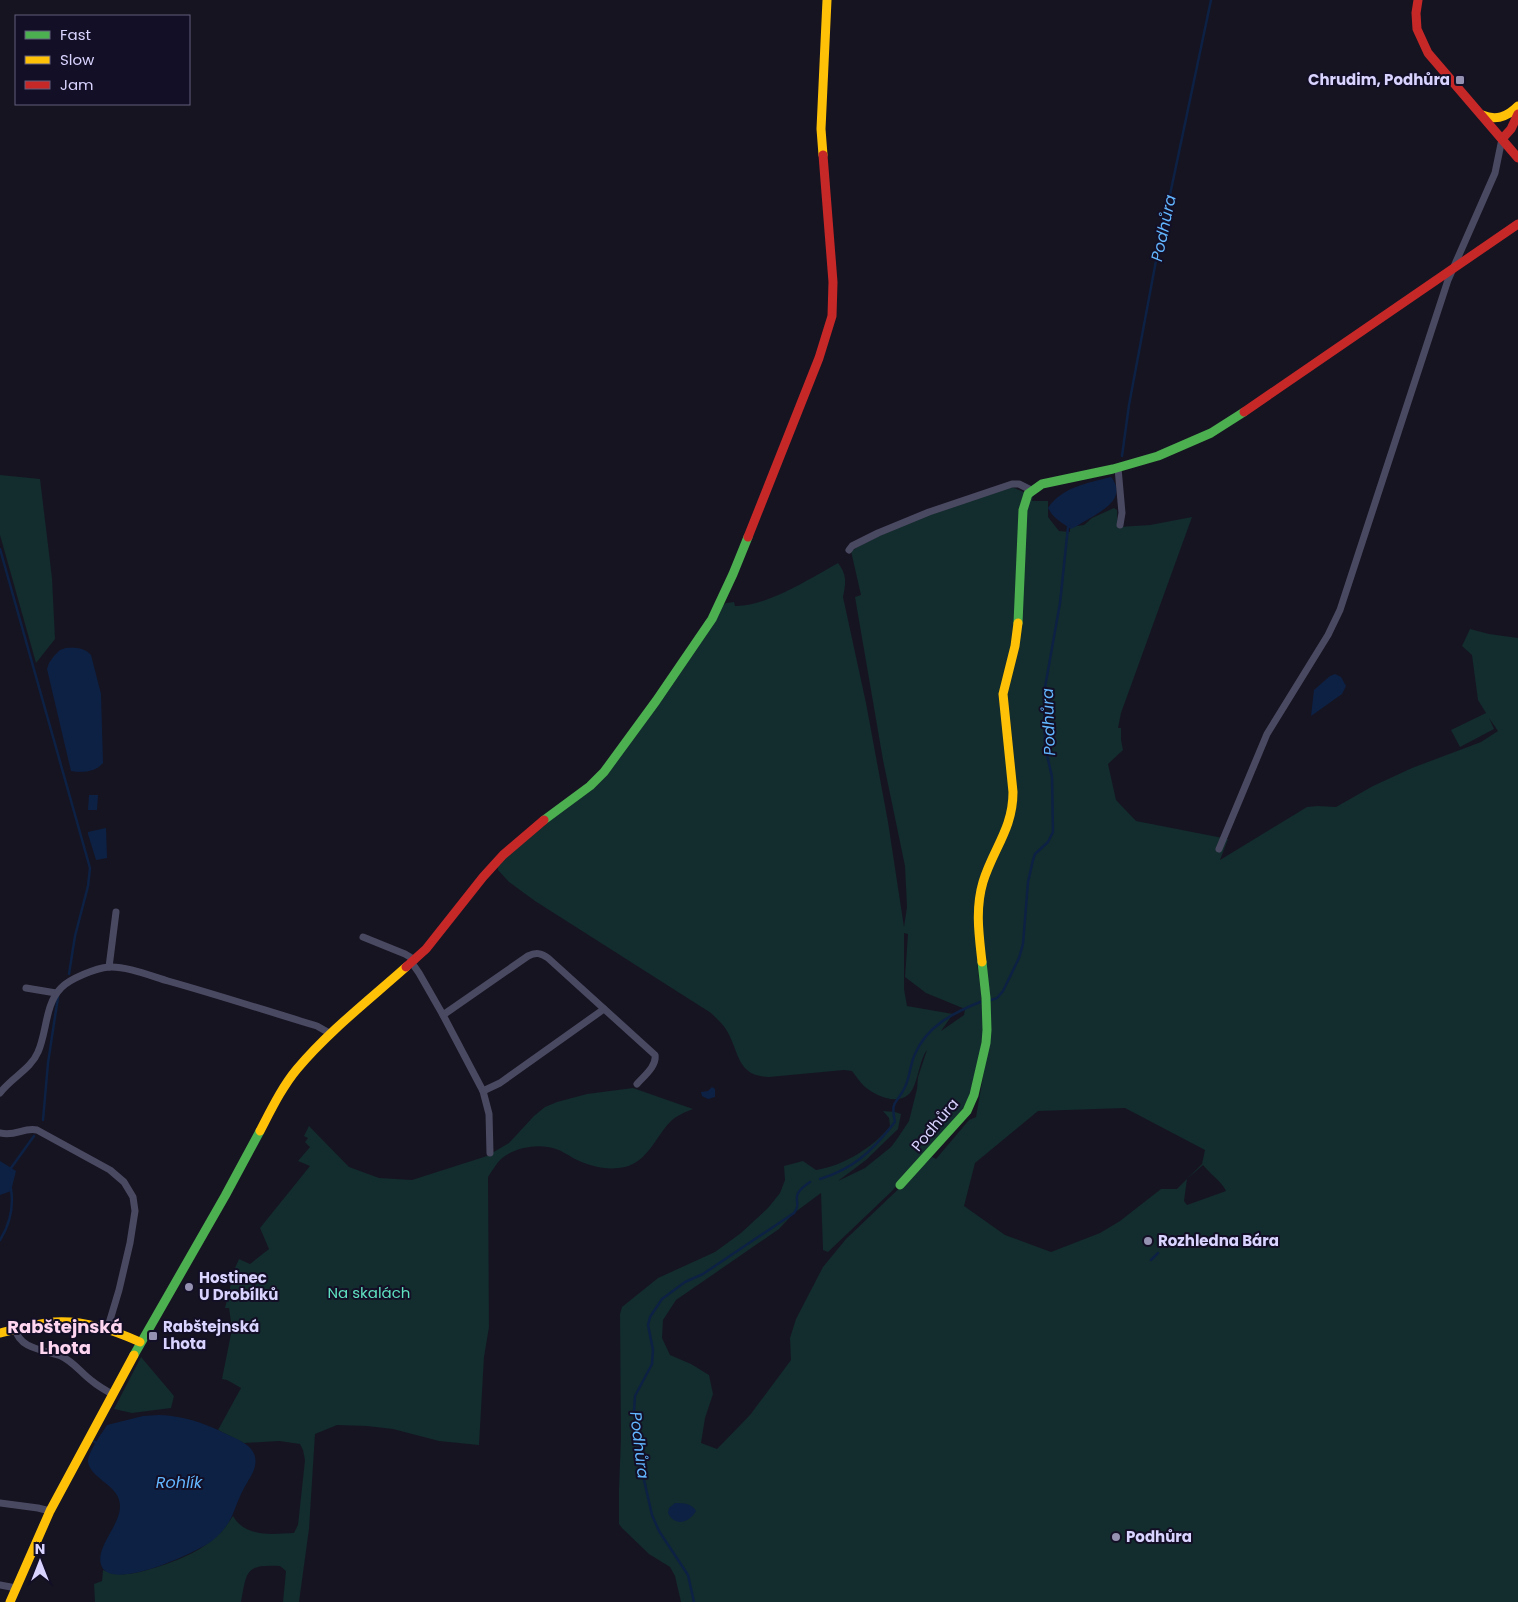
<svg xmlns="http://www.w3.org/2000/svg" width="1518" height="1602" viewBox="0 0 1518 1602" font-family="Poppins,sans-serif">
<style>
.green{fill:#132c2d;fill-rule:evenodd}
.water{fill:#0d2144}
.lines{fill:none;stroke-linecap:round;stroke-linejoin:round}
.stream{stroke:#0d2144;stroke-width:2.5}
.street{stroke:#4a4962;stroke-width:7}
.fast{stroke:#4caf50;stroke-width:9}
.slow{stroke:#ffc107;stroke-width:9}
.jam{stroke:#c62828;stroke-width:9}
.poi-dot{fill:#9591b1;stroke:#130f26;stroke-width:2}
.labels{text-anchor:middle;stroke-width:4;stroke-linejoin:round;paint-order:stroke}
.poi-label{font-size:15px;font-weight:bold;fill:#d9d4ff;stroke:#130f26;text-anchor:start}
.street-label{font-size:15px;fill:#d9d4ff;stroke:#130f26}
.park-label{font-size:15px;fill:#5fe0c0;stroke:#130f26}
.water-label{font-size:16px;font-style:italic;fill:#62b6ff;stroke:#130f26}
.quarter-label{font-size:18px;font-weight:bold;fill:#ffd6f0;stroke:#130f26}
</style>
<rect width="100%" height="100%" fill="#161421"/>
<g class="green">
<path d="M 0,475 L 40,479 L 52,578 L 55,639 L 36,663 L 0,535 Z"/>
<path d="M 1012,487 L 1033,496 L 1032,501 L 1048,501 L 1048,517 L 1059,531 L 1070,532 L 1070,527 L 1084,525 L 1092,518 L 1114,508 L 1117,510 L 1118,527 L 1150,525 L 1192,517 L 1121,713 L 1118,728 L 1121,728 L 1121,740 L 1123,750 L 1108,764 L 1116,800 L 1136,821 L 1228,839 L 1220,860 L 1307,807 L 1318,806 L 1336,807 L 1373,786 L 1412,768 L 1481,742 L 1498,731 L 1489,718 L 1494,729 L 1460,747 L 1451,730 L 1486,713 L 1478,700 L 1472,655 L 1462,646 L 1470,629 L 1489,634 L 1518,638 L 1518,1602 L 681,1602 L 675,1576 L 670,1567 L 649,1554 L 622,1528 L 619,1524 L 619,1489 L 621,1438 L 620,1314 L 622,1307 L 658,1278 L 715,1252 L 741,1233 L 768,1208 L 780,1193 L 785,1180 L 784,1166 L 803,1161 L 816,1170 C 843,1166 874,1147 890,1126 L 889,1118 L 883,1111 L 895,1112 L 901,1114 L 898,1129 L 866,1160 L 838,1181 L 865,1168 L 891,1147 L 897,1139 L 909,1121 L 917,1089 L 918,1077 L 927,1050 C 919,1060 918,1084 910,1093 C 898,1106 875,1096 864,1086 C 860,1082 856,1076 852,1071 L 844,1070 L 769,1077 C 737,1076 740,1054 727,1031 C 724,1025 717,1019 711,1013 L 535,901 L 509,882 L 498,870 L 498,863 L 610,765 L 719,609 L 726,603 L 734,602 L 735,606 C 766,607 811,578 838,563 C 847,575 846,582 843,597 L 866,703 L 888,822 L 904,927 L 907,907 L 905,866 L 883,760 L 855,597 L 861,595 L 851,551 C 901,522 957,504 1012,487 ZM 904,933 L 908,934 L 905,977 L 926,993 L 965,1009 L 964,1015 L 941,1031 L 953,1014 L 907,1006 L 904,989 ZM 986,963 L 990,1036 L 976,1117 L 969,1120 L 936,1159 L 932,1157 L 846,1239 L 823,1267 L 796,1319 L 790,1338 L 791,1360 L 750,1415 L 717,1449 L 701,1443 L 705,1418 L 713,1394 L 709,1375 L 691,1364 L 670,1355 L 662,1338 L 663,1320 L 676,1300 L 779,1229 L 794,1213 L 821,1193 L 823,1250 L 828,1252 L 892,1191 L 920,1160 L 950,1126 L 968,1101 L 986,1028 L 977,964 ZM 1125,1108 L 1205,1150 L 1202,1164 L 1177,1189 L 1161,1189 L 1120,1221 L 1100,1233 L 1051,1252 L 1005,1235 L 964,1206 L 975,1163 L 1038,1111 ZM 1203,1165 C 1209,1173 1223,1183 1226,1191 L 1187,1205 L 1184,1201 L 1187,1179 Z"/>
<path d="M 633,1088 L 693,1109 C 685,1112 676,1116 670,1122 C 655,1138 648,1161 625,1167 C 607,1171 589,1166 573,1158 C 568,1155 562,1151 556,1149 C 539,1143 515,1147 501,1159 C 496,1164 492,1171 488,1177 L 489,1327 L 484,1357 L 479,1445 L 439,1441 L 393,1429 L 367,1426 L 337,1425 L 315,1434 L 309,1529 L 299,1602 L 283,1602 L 286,1571 L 280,1566 C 245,1564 247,1571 241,1602 L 95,1602 L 94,1584 L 102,1581 L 103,1570 C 110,1573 119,1575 126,1574 C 141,1574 183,1559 196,1551 C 211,1543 224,1530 233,1516 C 246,1538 272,1534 294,1533 L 298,1525 L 305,1460 L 303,1450 L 300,1444 L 279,1441 L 244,1443 L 218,1430 L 241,1388 L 227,1380 L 222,1379 L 232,1329 L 229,1308 L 225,1308 L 235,1268 L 239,1259 L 250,1264 L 269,1249 L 260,1228 L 310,1166 L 298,1161 L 310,1147 L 305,1142 L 308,1138 L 304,1136 L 309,1126 L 349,1167 L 379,1178 L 412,1180 L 487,1156 L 509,1143 L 534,1116 L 545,1107 L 557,1102 L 587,1094 Z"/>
<path d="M 141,1357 L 174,1396 L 171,1408 L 132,1413 L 114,1409 Z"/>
</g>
<g class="water">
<path d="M 1111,477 C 1131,501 1093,515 1077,526 L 1071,529 C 1062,523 1053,518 1048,508 C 1062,487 1088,483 1111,477 Z"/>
<path d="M 66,648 C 75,647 85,648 91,655 L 101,694 L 103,763 C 95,772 83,773 71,771 L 47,669 L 49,663 L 54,656 L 60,650 Z"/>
<path d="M 1335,674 L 1341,677 L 1346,686 L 1342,694 L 1311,716 L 1314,690 L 1330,676 Z"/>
<path d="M 89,795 L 98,795 L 97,810 L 88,810 Z"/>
<path d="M 106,828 L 107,858 L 96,860 L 88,834 L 88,832 Z"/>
<path d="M 712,1087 L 715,1089 L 715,1097 L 708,1099 L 702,1096 L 701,1092 L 708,1091 Z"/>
<path d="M 0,1161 L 16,1171 L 11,1191 L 0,1195 Z"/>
<path d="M 159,1415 C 183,1416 202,1422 224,1433 C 241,1441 263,1448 253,1472 C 250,1479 245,1485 242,1492 C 232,1513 233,1523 213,1540 C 198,1552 114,1591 102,1567 C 93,1550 120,1526 120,1507 C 121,1485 91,1480 88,1462 C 87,1454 102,1433 107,1425 L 143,1416 Z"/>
<path d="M 675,1503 C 684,1503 691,1503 696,1511 C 689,1523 675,1527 668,1513 L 669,1508 Z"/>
</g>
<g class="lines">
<g class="stream">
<path d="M 1122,456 L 1129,405 L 1155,266 L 1211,0"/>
<path d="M 0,549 L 90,868 L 88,886 L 75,936 L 69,974"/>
<path d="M 991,1000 L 997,998 L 1003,991 L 1019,958 L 1023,944 L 1028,882 L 1033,860 L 1035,854 L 1048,842 L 1053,832 L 1052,777 L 1045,746 L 1044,693 L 1060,603 L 1068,527 L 1070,526"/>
<path d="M 43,1120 L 48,1063 L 58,997"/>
<path d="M 11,1171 L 11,1168 L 34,1136"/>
<path d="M 820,1179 C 855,1168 872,1151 895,1122 C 890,1099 897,1105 905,1087 C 910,1077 910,1064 915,1054 C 927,1026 953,1013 980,1002"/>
<path d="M 0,1240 C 10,1224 14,1208 11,1189"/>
<path d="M 1175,1243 L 1181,1241"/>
<path d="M 1151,1260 L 1158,1253"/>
<path d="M 93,1441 L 98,1444"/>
<path d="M 694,1602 L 688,1575 L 659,1531 L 652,1515 L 644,1480 L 634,1412 L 635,1396 L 652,1364 L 653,1350 L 648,1325 L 650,1317 L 662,1299 L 685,1282 L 703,1274 L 794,1213 C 804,1201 786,1198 810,1182"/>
</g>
<g class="street">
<path d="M 1118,468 L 1122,513 L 1120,525"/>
<path d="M 849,550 L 852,546 L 878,533 L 929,512 L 1012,484 L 1019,484 L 1031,490"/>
<path d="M 1219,849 L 1267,734 L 1328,635 L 1340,610 L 1448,280 L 1495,173 L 1502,139"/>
<path d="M 363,937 L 405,954 L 415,960"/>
<path d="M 412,963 L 419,973 L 443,1015 L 483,1091 L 489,1114 L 490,1153"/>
<path d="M 109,967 L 116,912"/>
<path d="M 26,988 L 56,993"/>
<path d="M 443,1015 L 528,956 C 536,952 541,953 548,958 L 655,1055 C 657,1066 644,1076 637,1084"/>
<path d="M 483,1091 L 500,1083 L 604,1009"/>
<path d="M 0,1093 C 11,1078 31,1069 38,1052 C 47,1032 45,1004 61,988 C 69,979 96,968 109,967 C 126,966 151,976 168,981 C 218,995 267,1011 317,1026 L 331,1034"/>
<path d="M 0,1133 C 16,1137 23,1127 37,1130 L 110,1170 L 124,1182 L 133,1197 L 135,1211 L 130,1243 L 119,1290 L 107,1330"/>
<path d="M 16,1330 C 19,1349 46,1350 61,1356 C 74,1362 81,1373 92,1381 C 98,1386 105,1390 112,1394"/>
<path d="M 0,1503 L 38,1508 L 50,1511"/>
<path d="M 0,1585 L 16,1588"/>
</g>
<g class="fast">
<path d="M 1018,623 L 1023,510 L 1028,494 L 1042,484 L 1113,469 L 1158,456 L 1211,433 L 1244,412"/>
<path d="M 544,820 L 590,786 L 604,772 L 656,701 L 712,619 L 733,574 L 748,537"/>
<path d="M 900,1185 L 967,1111 L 974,1095 L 986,1043 L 987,1030 L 986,998 L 982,962"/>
<path d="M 134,1355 L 225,1196 L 260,1131"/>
</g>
<g class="slow">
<path d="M 1482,115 C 1496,121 1507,117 1518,106"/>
<path d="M 823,155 L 821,129 L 827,0"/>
<path d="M 982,962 C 979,935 975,909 983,882 C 993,849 1013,829 1013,792 L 1003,694 L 1015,646 L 1018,623"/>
<path d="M 260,1131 C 271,1110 282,1087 297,1069 C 329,1031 369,1000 406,967"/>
<path d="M 0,1333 C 18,1329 35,1324 54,1322 C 84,1320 113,1330 140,1342"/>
<path d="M 10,1602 L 50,1511 L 134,1355"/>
</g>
<g class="jam">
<path d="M 1418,0 L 1416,13 L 1417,29 L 1428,53 L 1518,158"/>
<path d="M 1502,139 L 1511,129 L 1518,114"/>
<path d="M 1244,412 L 1518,224"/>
<path d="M 748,537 L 819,358 L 832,316 L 833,282 L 823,155"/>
<path d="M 406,967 L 426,949 L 483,877 L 503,855 L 544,820"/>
</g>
</g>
<g class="poi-dot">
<rect x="1455" y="75" width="10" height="10" rx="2.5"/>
<circle cx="1148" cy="1241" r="5"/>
<circle cx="189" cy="1287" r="5"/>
<rect x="148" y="1331" width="10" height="10" rx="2.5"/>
<circle cx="1116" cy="1537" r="5"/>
</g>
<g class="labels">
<g class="poi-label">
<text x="1450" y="85" text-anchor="end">Chrudim, Podhůra</text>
<text x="1158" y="1246">Rozhledna Bára</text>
<text x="199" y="1283">Hostinec<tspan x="199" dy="17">U Drobílků</tspan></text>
<text x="163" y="1332">Rabštejnská<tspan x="163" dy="17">Lhota</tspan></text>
<text x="1126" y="1542">Podhůra</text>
</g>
<g class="street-label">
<text transform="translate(935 1125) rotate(-50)" y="5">Podhůra</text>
</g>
<g class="park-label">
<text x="369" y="1298">Na skalách</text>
</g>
<g class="water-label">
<text transform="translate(1163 228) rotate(-78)" y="6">Podhůra</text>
<text transform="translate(1048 722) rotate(-92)" y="6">Podhůra</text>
<text transform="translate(640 1445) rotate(83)" y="6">Podhůra</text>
<text x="179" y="1488">Rohlík</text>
</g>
<g class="quarter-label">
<text x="65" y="1333">Rabštejnská<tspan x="65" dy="21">Lhota</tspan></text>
</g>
</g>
<rect x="15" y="15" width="175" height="90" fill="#130f26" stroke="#625e7d"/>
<rect x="25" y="31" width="25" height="8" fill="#4caf50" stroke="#625e7d"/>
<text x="60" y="40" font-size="15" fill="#d9d4ff">Fast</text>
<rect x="25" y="56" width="25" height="8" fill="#ffc107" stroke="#625e7d"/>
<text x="60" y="65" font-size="15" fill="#d9d4ff">Slow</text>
<rect x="25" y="81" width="25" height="8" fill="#c62828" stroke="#625e7d"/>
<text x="60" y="90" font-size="15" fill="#d9d4ff">Jam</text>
<g transform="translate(40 1562)" stroke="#130f26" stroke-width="4" paint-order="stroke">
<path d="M0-4L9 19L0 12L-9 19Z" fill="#d9d4ff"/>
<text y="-8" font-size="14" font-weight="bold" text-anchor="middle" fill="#d9d4ff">N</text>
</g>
</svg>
